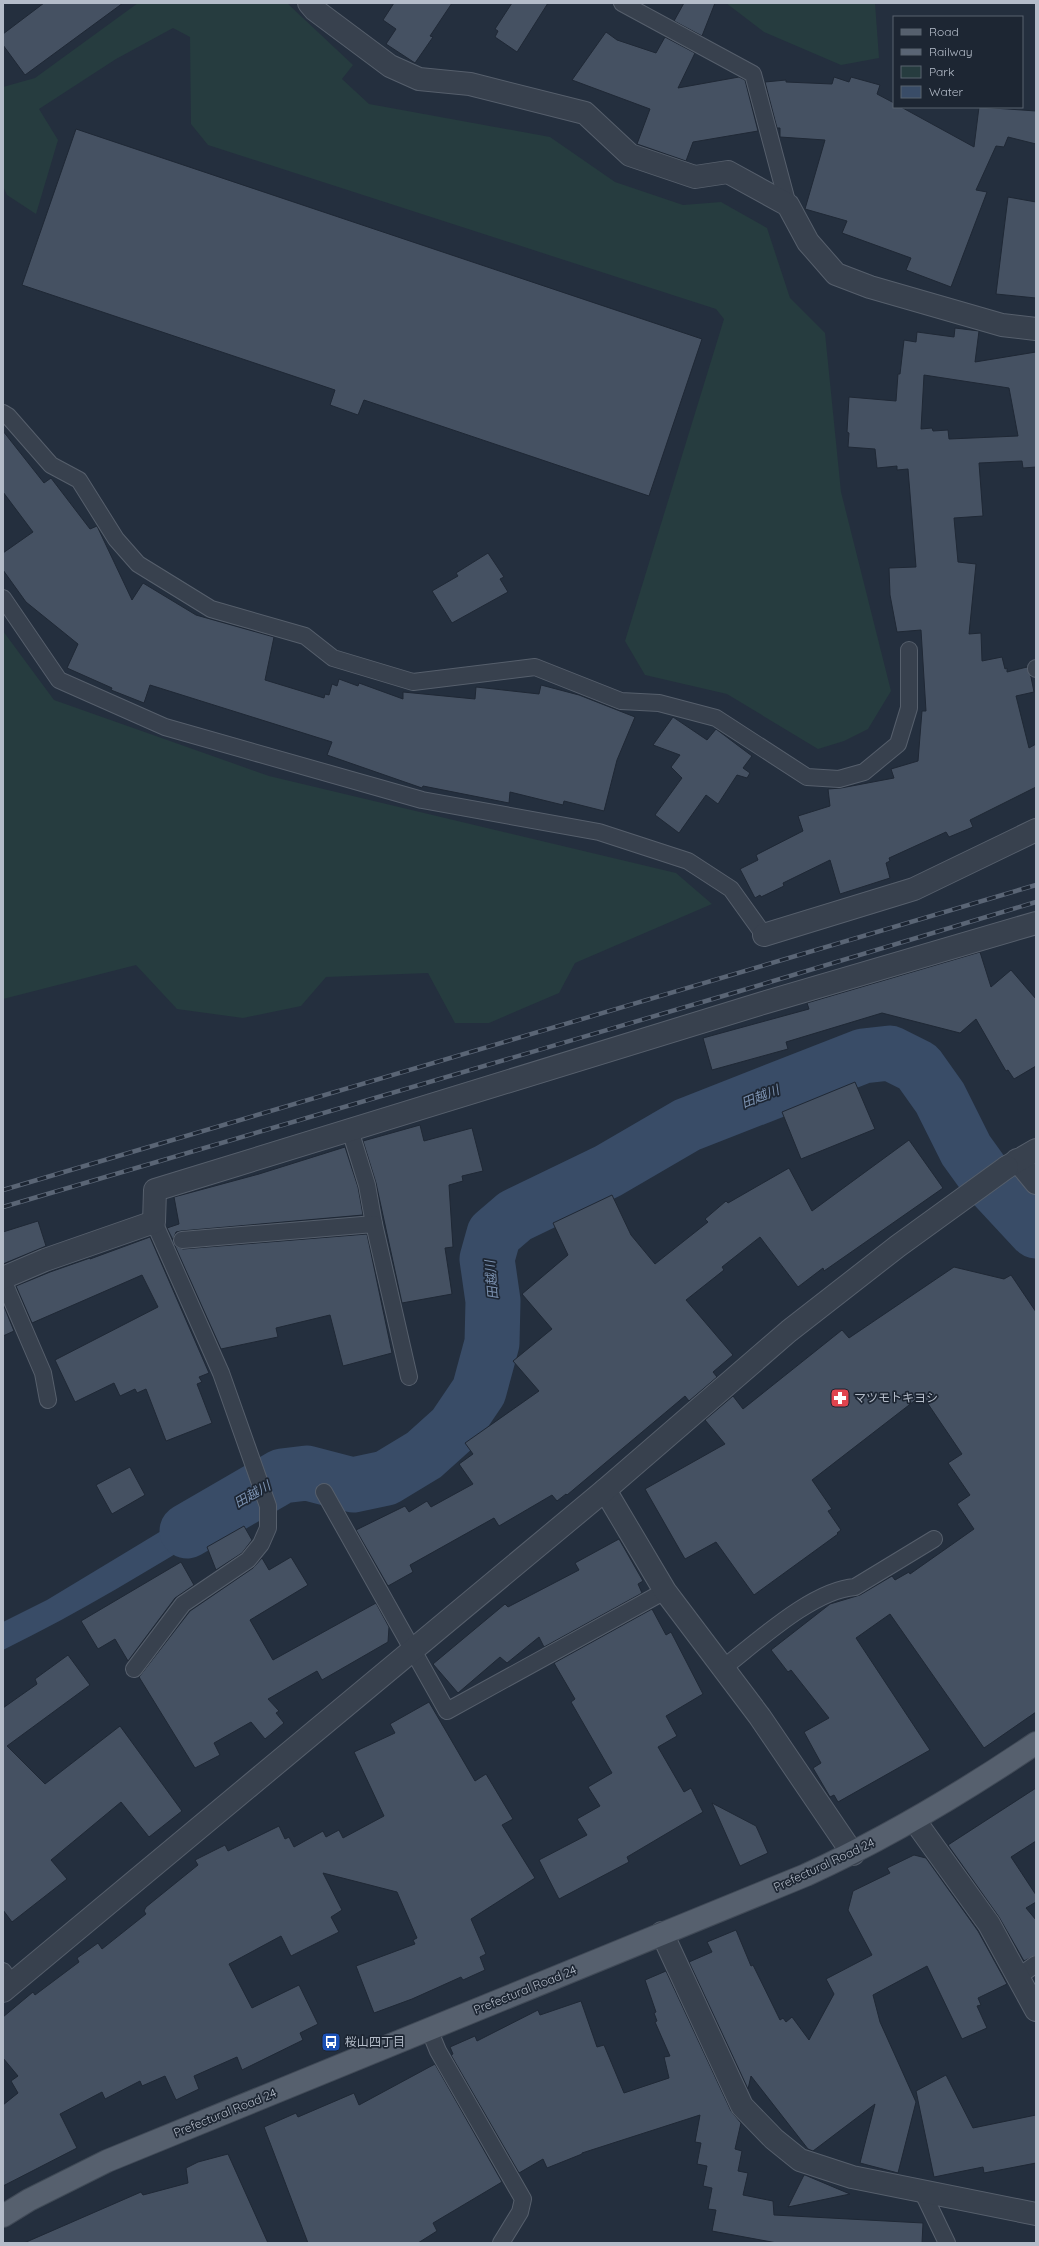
<svg xmlns="http://www.w3.org/2000/svg" width="1039" height="2246" viewBox="0 0 1039 2246" font-family="Quicksand,'Noto Sans JP',sans-serif">
<style>
.green{fill:#263c3f}
.water{fill:#394c67}
.lines{fill:none;stroke-linecap:round;stroke-linejoin:round}
.river{stroke:#394c67;stroke-width:55}
.building{fill:#455162;stroke:#1f2835;fill-rule:evenodd}
.service-casing{stroke:#565f6c;stroke-width:18}
.minor-casing{stroke:#565f6c;stroke-width:24}
.tertiary-casing{stroke:#565f6c;stroke-width:24}
.primary-casing{stroke:#414a57;stroke-width:24}
.service{stroke:#38414e;stroke-width:16}
.minor{stroke:#38414e;stroke-width:22}
.tertiary{stroke:#38414e;stroke-width:22}
.primary{stroke:#56606e;stroke-width:22}
.rail-casing{stroke:#5a6575;stroke-width:4.5}
.rail{stroke:#1d2633;stroke-width:3;stroke-dasharray:9;stroke-linecap:butt}
.labels{text-anchor:middle;stroke-width:3.5;stroke-linejoin:round;paint-order:stroke}
.poi-label{font-size:12px;fill:#b4bcc9;stroke:#1d2633;text-anchor:start}
.street-label{font-size:12px;fill:#b4bcc9;stroke:#1d2633}
.water-label{font-size:13px;font-style:italic;fill:#7c92b1;stroke:#1d2633}
</style>
<rect width="100%" height="100%" fill="#242f3e"/>
<g class="green">
<path d="M 138,3 L 287,3 L 353,65 L 342,79 L 369,104 L 550,137 L 615,182 L 683,205 L 721,202 L 767,228 L 790,298 L 825,333 L 841,492 L 891,691 L 868,729 L 844,741 L 818,749 L 727,694 L 645,675 L 625,641 L 724,319 L 716,309 L 208,145 L 191,124 L 190,37 L 173,28 L 116,59 L 39,109 L 58,140 L 36,214 L 7,195 L 3,186 L 3,87 L 35,78 Z"/>
<path d="M 726,3 L 875,3 L 879,58 L 841,65 L 764,32 Z"/>
<path d="M 3,631 L 54,700 L 269,776 L 676,873 L 712,904 L 575,963 L 559,993 L 489,1023 L 455,1023 L 428,973 L 326,977 L 301,1006 L 243,1018 L 177,1009 L 136,965 L 3,999 Z"/>
</g>
<path class="water" d="M 249,1478 L 256,1505 C 173,1555 91,1607 3,1650 L 3,1622 L 47,1600 Z"/>
<g class="lines">
<path class="river" d="M 187,1531 L 282,1476 L 307,1473 L 353,1485 L 386,1478 L 424,1455 L 454,1428 L 479,1391 L 492,1343 L 493,1301 L 487,1259 L 494,1234 L 515,1216 L 608,1171 L 687,1125 L 863,1056 L 890,1053 L 918,1067 L 940,1098 L 966,1150 L 984,1175 L 1036,1231"/>
</g>
<g class="building">
<path d="M 44,3 L 123,3 L 25,75 L 3,45 L 3,34 Z"/>
<path d="M 394,3 L 452,3 L 430,36 L 433,37 L 415,63 L 386,44 L 396,29 L 383,20 Z"/>
<path d="M 512,3 L 548,3 L 517,52 L 495,37 L 498,31 L 495,29 Z"/>
<path d="M 684,3 L 715,3 L 702,36 L 674,21 Z"/>
<path d="M 606,32 L 617,40 L 656,53 L 665,37 L 695,53 L 678,88 L 739,77 L 745,80 L 758,131 L 693,142 L 686,161 L 637,144 L 650,109 L 572,80 Z"/>
<path d="M 834,77 L 849,82 L 851,77 L 880,85 L 877,94 L 894,103 L 894,107 L 901,107 L 974,147 L 979,107 L 1036,111 L 1036,144 L 1008,137 L 1004,147 L 996,146 L 976,190 L 987,192 L 951,287 L 906,270 L 911,258 L 842,233 L 847,221 L 805,209 L 825,140 L 780,137 L 780,128 L 777,128 L 765,82 L 786,80 L 786,82 L 832,84 Z"/>
<path d="M 76,129 L 702,339 L 649,496 L 364,400 L 358,415 L 330,405 L 335,390 L 22,285 Z"/>
<path d="M 1008,197 L 1036,202 L 1036,298 L 996,294 Z"/>
<path d="M 955,328 L 979,331 L 975,362 L 1036,352 L 1036,467 L 1023,468 L 1022,461 L 979,463 L 983,516 L 954,518 L 958,562 L 976,564 L 969,634 L 981,633 L 982,661 L 1002,657 L 1005,669 L 1007,668 L 1007,672 L 1027,667 L 1031,677 L 1034,692 L 1016,696 L 1029,748 L 1036,744 L 1036,787 L 970,820 L 973,827 L 949,837 L 946,832 L 889,858 L 890,861 L 886,863 L 890,878 L 840,894 L 830,860 L 783,883 L 784,886 L 761,897 L 760,895 L 755,898 L 740,869 L 758,860 L 756,855 L 803,831 L 798,816 L 830,806 L 828,789 L 841,788 L 894,778 L 891,769 L 918,761 L 922,711 L 926,711 L 921,630 L 897,632 L 890,595 L 889,568 L 916,567 L 908,469 L 897,470 L 897,466 L 877,468 L 875,449 L 848,447 L 849,433 L 847,432 L 849,397 L 896,401 L 898,374 L 900,374 L 904,340 L 916,342 L 917,332 L 954,337 ZM 924,375 L 1009,388 L 1018,436 L 949,439 L 948,430 L 933,431 L 932,428 L 921,429 Z"/>
<path d="M 3,431 L 44,483 L 51,478 L 90,529 L 97,526 L 132,600 L 143,583 L 196,615 L 274,637 L 265,680 L 324,698 L 325,694 L 329,695 L 332,684 L 337,686 L 339,679 L 358,686 L 359,683 L 403,699 L 403,692 L 475,699 L 476,687 L 539,694 L 541,685 L 579,695 L 635,717 L 617,760 L 604,811 L 564,801 L 563,805 L 510,792 L 509,803 L 423,786 L 422,788 L 327,755 L 332,742 L 150,685 L 144,703 L 111,690 L 112,688 L 67,668 L 78,644 L 26,602 L 3,570 L 3,553 L 33,532 L 3,492 Z"/>
<path d="M 488,553 L 504,577 L 500,579 L 508,592 L 452,623 L 432,591 L 458,576 L 456,573 Z"/>
<path d="M 673,717 L 707,740 L 716,729 L 752,756 L 743,768 L 750,773 L 747,778 L 737,775 L 718,804 L 706,795 L 679,833 L 655,815 L 682,778 L 671,767 L 680,755 L 653,745 Z"/>
<path d="M 980,952 L 991,987 L 1011,970 L 1036,999 L 1036,1066 L 1014,1079 L 1008,1070 L 1006,1071 L 976,1019 L 960,1033 L 882,1013 L 786,1042 L 788,1049 L 712,1070 L 703,1038 L 809,1009 L 807,1003 Z"/>
<path d="M 855,1082 L 875,1129 L 801,1159 L 782,1112 Z"/>
<path d="M 420,1125 L 424,1141 L 472,1128 L 483,1171 L 462,1176 L 463,1181 L 449,1185 L 453,1247 L 445,1248 L 452,1294 L 402,1303 L 376,1183 L 363,1141 Z"/>
<path d="M 909,1140 L 943,1188 L 824,1271 L 823,1268 L 798,1287 L 760,1237 L 722,1267 L 724,1270 L 686,1300 L 733,1355 L 713,1372 L 717,1377 L 689,1401 L 685,1396 L 567,1495 L 566,1494 L 557,1501 L 552,1495 L 499,1526 L 494,1518 L 410,1565 L 413,1572 L 388,1586 L 356,1530 L 405,1506 L 409,1512 L 427,1501 L 431,1507 L 473,1484 L 459,1464 L 473,1454 L 465,1443 L 539,1391 L 513,1361 L 552,1329 L 522,1294 L 568,1255 L 553,1223 L 612,1195 L 631,1235 L 655,1264 L 708,1222 L 705,1219 L 726,1201 L 728,1203 L 789,1168 L 812,1211 Z"/>
<path d="M 345,1147 L 358,1187 L 363,1215 L 181,1231 L 176,1232 L 173,1240 L 167,1228 L 179,1224 L 174,1197 L 259,1174 Z"/>
<path d="M 38,1221 L 46,1246 L 3,1264 L 3,1232 Z"/>
<path d="M 367,1234 L 392,1353 L 343,1366 L 330,1315 L 276,1328 L 278,1337 L 221,1349 L 175,1246 L 183,1249 Z"/>
<path d="M 150,1237 L 209,1373 L 199,1377 L 202,1382 L 197,1384 L 212,1423 L 166,1441 L 146,1389 L 137,1393 L 135,1389 L 120,1396 L 114,1383 L 75,1402 L 55,1360 L 158,1307 L 142,1275 L 32,1323 L 16,1286 L 50,1272 L 90,1258 L 90,1259 Z"/>
<path d="M 954,1267 L 1004,1279 L 1011,1275 L 1036,1312 L 1036,1712 L 984,1748 L 890,1614 L 856,1638 L 930,1750 L 838,1802 L 834,1795 L 830,1797 L 813,1768 L 821,1763 L 804,1732 L 829,1718 L 791,1670 L 788,1672 L 771,1650 L 830,1604 L 860,1595 L 892,1576 L 895,1580 L 909,1572 L 910,1574 L 974,1529 L 957,1504 L 970,1495 L 948,1463 L 962,1454 L 922,1395 L 812,1480 L 832,1509 L 828,1511 L 841,1530 L 837,1533 L 838,1534 L 754,1595 L 716,1542 L 685,1559 L 645,1489 L 725,1444 L 705,1420 L 733,1396 L 743,1409 L 842,1330 L 849,1338 Z"/>
<path d="M 3,1304 L 14,1331 L 3,1336 Z"/>
<path d="M 130,1467 L 145,1495 L 112,1514 L 96,1485 Z"/>
<path d="M 244,1526 L 252,1540 L 242,1553 L 216,1570 L 207,1547 Z"/>
<path d="M 619,1539 L 643,1581 L 638,1584 L 642,1593 L 544,1647 L 539,1637 L 507,1663 L 500,1657 L 458,1693 L 433,1664 L 505,1604 L 508,1607 L 579,1570 L 575,1563 Z"/>
<path d="M 291,1557 L 308,1585 L 250,1620 L 273,1660 L 376,1603 L 389,1627 L 388,1642 L 322,1680 L 317,1671 L 268,1699 L 279,1711 L 276,1713 L 284,1723 L 265,1739 L 251,1722 L 214,1743 L 220,1755 L 195,1768 L 139,1677 L 190,1611 L 253,1568 L 262,1558 L 269,1570 Z"/>
<path d="M 181,1562 L 194,1585 L 175,1598 L 128,1661 L 115,1639 L 98,1649 L 81,1621 Z"/>
<path d="M 652,1609 L 666,1635 L 671,1632 L 703,1694 L 666,1716 L 677,1736 L 658,1747 L 684,1792 L 691,1788 L 703,1812 L 627,1857 L 629,1862 L 559,1899 L 539,1860 L 587,1835 L 577,1819 L 600,1806 L 588,1787 L 612,1773 L 571,1702 L 575,1699 L 554,1663 Z"/>
<path d="M 68,1655 L 90,1685 L 7,1746 L 45,1784 L 120,1726 L 182,1811 L 149,1837 L 121,1802 L 51,1860 L 67,1879 L 12,1922 L 3,1910 L 3,1708 L 37,1684 L 35,1679 Z"/>
<path d="M 429,1702 L 475,1781 L 486,1774 L 513,1819 L 502,1825 L 535,1878 L 471,1919 L 486,1954 L 480,1957 L 485,1970 L 463,1980 L 461,1977 L 412,1999 L 374,2013 L 356,1966 L 415,1944 L 413,1940 L 417,1938 L 397,1892 L 323,1873 L 342,1910 L 331,1917 L 339,1932 L 291,1956 L 281,1936 L 229,1964 L 252,2008 L 299,1985 L 318,2024 L 300,2033 L 303,2040 L 242,2070 L 237,2057 L 194,2076 L 199,2089 L 176,2100 L 165,2076 L 142,2086 L 140,2081 L 105,2099 L 102,2092 L 60,2114 L 77,2148 L 3,2186 L 3,2105 L 18,2093 L 11,2081 L 18,2076 L 3,2058 L 3,2017 L 33,1992 L 35,1995 L 79,1962 L 77,1958 L 98,1943 L 102,1949 L 146,1914 L 144,1911 L 146,1907 L 198,1865 L 195,1860 L 225,1845 L 228,1851 L 279,1826 L 285,1839 L 289,1837 L 294,1847 L 323,1831 L 326,1837 L 339,1830 L 343,1838 L 384,1816 L 354,1752 L 395,1733 L 390,1724 Z"/>
<path d="M 1036,1788 L 1036,1841 L 1011,1857 L 1036,1895 L 1036,1902 L 1026,1908 L 1036,1920 L 1036,1955 L 1024,1961 L 999,1917 L 948,1845 Z"/>
<path d="M 712,1803 L 756,1826 L 768,1853 L 740,1866 Z"/>
<path d="M 914,1855 L 926,1858 L 978,1931 L 1007,1984 L 978,1998 L 981,2005 L 977,2006 L 987,2028 L 962,2039 L 927,1966 L 873,1995 L 880,2022 L 916,2102 L 898,2173 L 860,2163 L 875,2104 L 813,2151 L 808,2149 L 751,2076 L 748,2089 L 689,1962 L 712,1952 L 707,1942 L 736,1930 L 751,1966 L 753,1965 L 780,2020 L 783,2018 L 786,2022 L 792,2017 L 809,2040 L 834,1994 L 826,1979 L 872,1955 L 848,1910 L 853,1891 L 890,1873 L 887,1868 Z"/>
<path d="M 666,1971 L 731,2111 L 741,2123 L 735,2149 L 742,2151 L 738,2171 L 748,2173 L 743,2195 L 773,2201 L 774,2215 L 923,2223 L 922,2243 L 777,2243 L 712,2231 L 716,2210 L 708,2209 L 712,2188 L 703,2186 L 707,2166 L 697,2164 L 701,2143 L 695,2142 L 700,2115 L 582,2153 L 582,2154 L 547,2168 L 543,2159 L 519,2173 L 451,2055 L 453,2054 L 450,2047 L 475,2036 L 477,2041 L 538,2010 L 540,2015 L 581,2001 L 597,2047 L 604,2045 L 624,2093 L 669,2078 L 664,2057 L 670,2056 L 655,2022 L 657,2021 L 654,2013 L 656,2012 L 645,1980 Z"/>
<path d="M 435,2064 L 502,2182 L 433,2223 L 437,2231 L 418,2243 L 308,2243 L 264,2127 L 296,2113 L 298,2117 L 354,2093 L 359,2105 Z"/>
<path d="M 946,2075 L 973,2128 L 1036,2115 L 1036,2163 L 984,2173 L 983,2167 L 934,2177 L 916,2091 Z"/>
<path d="M 228,2154 L 268,2243 L 24,2243 L 141,2192 L 143,2195 L 188,2183 L 186,2168 L 198,2162 Z"/>
<path d="M 804,2175 L 805,2175 L 850,2194 L 788,2207 Z"/>
</g>
<g class="lines">
<defs>
<g id="service">
<path d="M 622,3 L 753,74 L 788,205"/>
<path d="M 3,413 L 8,416 L 51,465 L 79,480 L 116,539 L 138,564 L 211,609 L 305,636 L 333,658 L 413,682 L 535,667 L 621,701 L 659,703 L 716,718 L 807,777 L 839,779 L 864,772 L 898,744 L 909,708 L 909,650"/>
<path d="M 3,598 L 59,680 L 165,727 L 422,800 L 599,832 L 688,861 L 731,889 L 764,935"/>
<path d="M 1036,668 L 1036,669"/>
<path d="M 350,1130 L 367,1185 L 374,1224"/>
<path d="M 182,1240 L 374,1224 L 409,1377"/>
<path d="M 3,1280 L 43,1373 L 48,1400"/>
<path d="M 324,1492 L 447,1711 L 665,1591"/>
<path d="M 134,1669 L 183,1604 L 248,1560 L 261,1544 L 268,1528 L 268,1506 L 221,1373 L 154,1222"/>
<path d="M 722,1669 C 756,1643 812,1590 855,1587 L 934,1539"/>
<path d="M 3,1971 L 12,1984"/>
<path d="M 1018,1977 L 1036,1964"/>
<path d="M 429,2029 L 438,2051 L 523,2199 L 520,2212 L 501,2243"/>
<path d="M 922,2191 L 947,2243"/>
</g>
<g id="minor">
<path d="M 309,3 L 315,10 L 390,66 L 419,79 L 470,84 L 585,113 L 630,155 L 695,177 L 728,172 L 788,205 L 808,242 L 836,274 L 870,287 L 1002,325 L 1036,329"/>
<path d="M 764,935 L 914,889 L 1036,830"/>
<path d="M 1017,1160 L 1036,1183"/>
<path d="M 1007,1167 L 1036,1150"/>
<path d="M 3,1278 L 45,1260 L 154,1222 L 155,1190 L 763,1003 L 1036,923"/>
<path d="M 605,1490 L 665,1591 L 760,1717 L 853,1854"/>
<path d="M 915,1821 L 989,1924 L 1036,2010"/>
<path d="M 662,1933 L 742,2106 L 774,2139 L 800,2160 L 852,2177 L 1036,2214"/>
</g>
<path id="tertiary" d="M 3,1991 L 605,1490 L 789,1331 L 898,1246 L 1007,1167"/>
<path id="primary" d="M 3,2216 L 29,2200 L 107,2161 L 806,1875 C 887,1838 962,1793 1036,1743"/>
</defs>
<use href="#service" class="service-casing"/>
<use href="#minor" class="minor-casing"/>
<use href="#tertiary" class="tertiary-casing"/>
<use href="#primary" class="primary-casing"/>
<use href="#service" class="service"/>
<use href="#minor" class="minor"/>
<use href="#tertiary" class="tertiary"/>
<use href="#primary" class="primary"/>
<defs>
<g id="rail">
<path d="M 3,1190 L 1036,885"/>
<path d="M 3,1207 L 740,991 L 1036,902"/>
</g>
</defs>
<use href="#rail" class="rail-casing"/>
<use href="#rail" class="rail"/>
</g>
<defs>
<symbol id="pharmacy-square" viewBox="-11 -11 22 22"><rect x="-9" y="-9" width="18" height="18" rx="4" fill="#e0444e" stroke="#1d2633"/><path d="M-2-6h4v4h4v4h-4v4h-4v-4h-4v-4h4Z" fill="#fff"/></symbol>
<symbol id="bus-square" viewBox="-11 -11 22 22"><rect x="-9" y="-9" width="18" height="18" rx="4" fill="#1a4fb4" stroke="#1d2633"/><path d="M-5-6H5V4H4V6H2V4H-2V6H-4V4H-5ZM-3.5-4V0h7V-4ZM-3.5 1.2v1.5H-2V1.2ZM2 1.2v1.5H3.5V1.2Z" fill="#fff"/></symbol>
</defs>
<g fill-rule="evenodd">
<use href="#pharmacy-square" x="829" y="1387" width="22" height="22"/>
<use href="#bus-square" x="320" y="2031" width="22" height="22"/>
</g>
<g class="labels">
<g class="poi-label">
<text x="854" y="1402">マツモトキヨシ</text>
<text x="345" y="2046">桜山四丁目</text>
</g>
<g class="street-label">
<text transform="translate(824 1865) rotate(-25)" y="4">Prefectural Road 24</text>
<text transform="translate(525 1990) rotate(-22)" y="4">Prefectural Road 24</text>
<text transform="translate(225 2113) rotate(-22)" y="4">Prefectural Road 24</text>
</g>
<g class="water-label">
<text transform="translate(760 1096) rotate(-22)" y="5">田越川</text>
<text transform="translate(491 1280) rotate(-95)" y="5">田越川</text>
<text transform="translate(252 1494) rotate(-30)" y="5">田越川</text>
</g>
</g>
<rect width="1039" height="2246" fill="none" stroke="#b4bcc9" stroke-width="8"/>
<rect x="893" y="16" width="130" height="92" fill="#1d2633" stroke="#59626f"/>
<rect x="901" y="29" width="20" height="6" fill="#56606e" stroke="#59626f"/>
<text x="929" y="36" font-size="12" fill="#b4bcc9">Road</text>
<rect x="901" y="49" width="20" height="6" fill="#5a6575" stroke="#59626f"/>
<text x="929" y="56" font-size="12" fill="#b4bcc9">Railway</text>
<rect x="901" y="66" width="20" height="12" fill="#263c3f" stroke="#59626f"/>
<text x="929" y="76" font-size="12" fill="#b4bcc9">Park</text>
<rect x="901" y="86" width="20" height="12" fill="#394c67" stroke="#59626f"/>
<text x="929" y="96" font-size="12" fill="#b4bcc9">Water</text>
</svg>
